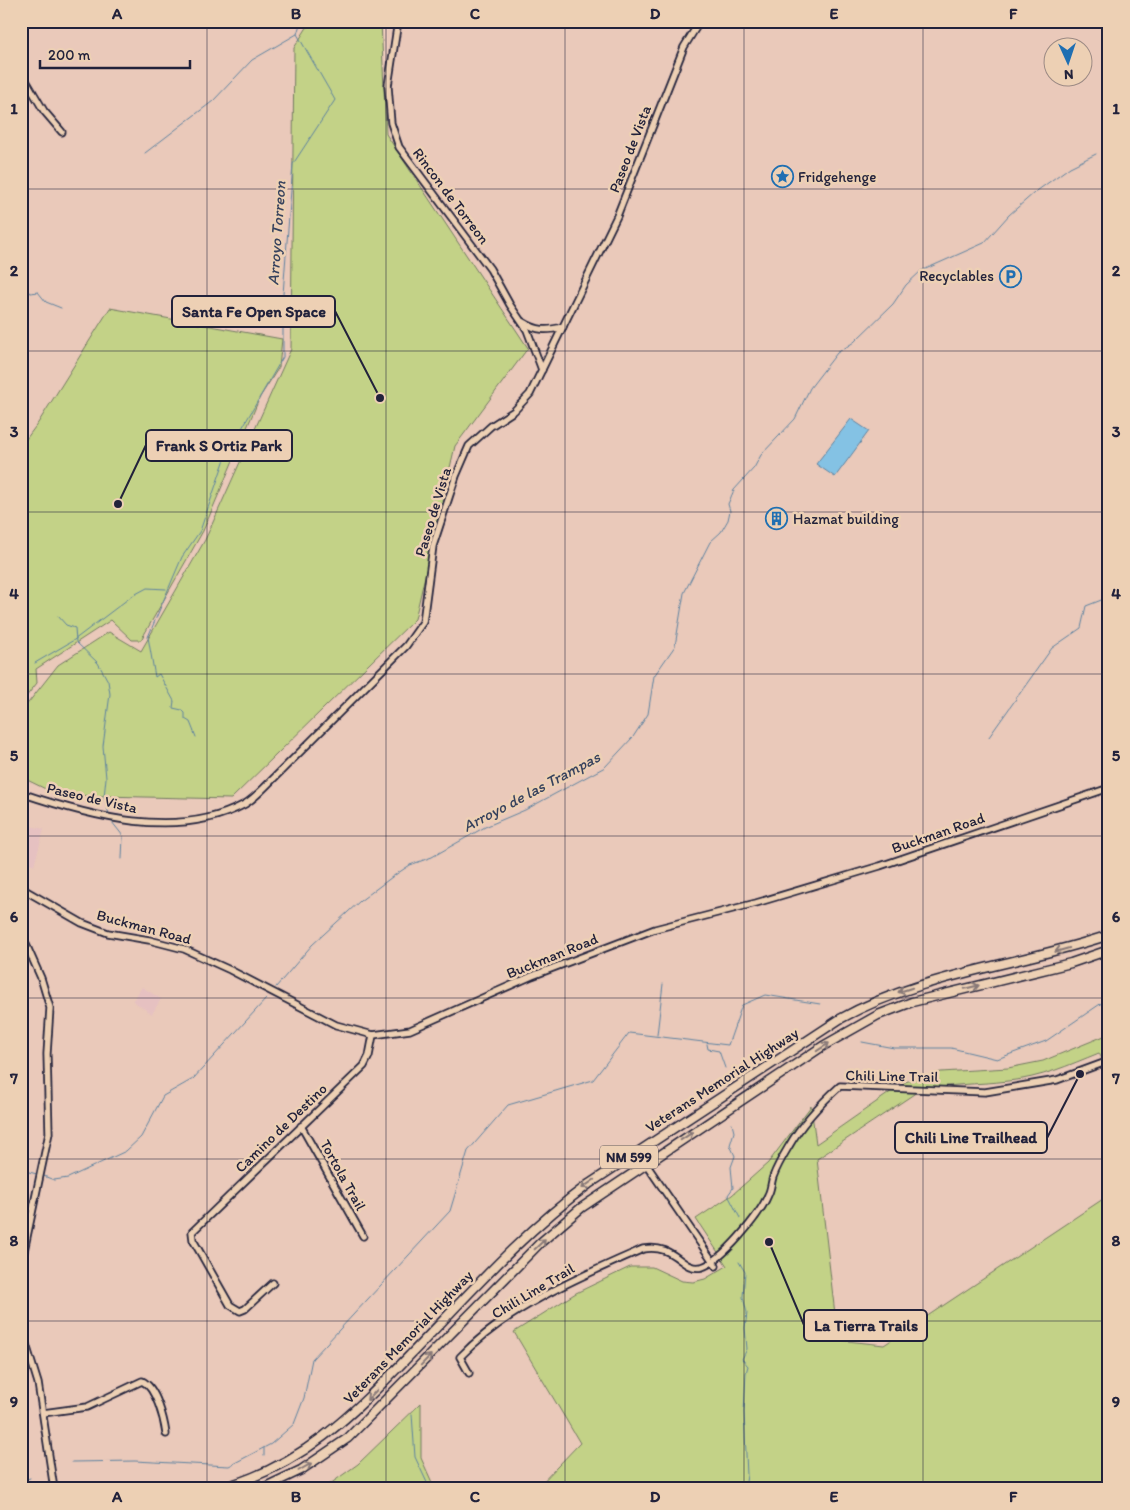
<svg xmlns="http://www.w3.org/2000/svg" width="1130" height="1510" viewBox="0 0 1130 1510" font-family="Itim,sans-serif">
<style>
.built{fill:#e6c1c1}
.green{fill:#c3d287;stroke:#727a61}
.water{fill:#84c2e4;stroke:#5d82a0}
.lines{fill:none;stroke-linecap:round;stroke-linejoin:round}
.stream{stroke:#5d82a0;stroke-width:1}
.minor-casing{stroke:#22223b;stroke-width:9}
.highway-casing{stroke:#22223b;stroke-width:11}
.minor{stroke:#edd0b4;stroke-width:5.5}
.highway{stroke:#edd0b4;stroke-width:8}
.oneway{stroke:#887978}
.grid{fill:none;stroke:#22223b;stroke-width:1;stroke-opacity:0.55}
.labels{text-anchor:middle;stroke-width:5;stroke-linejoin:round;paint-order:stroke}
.shield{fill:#edd0b4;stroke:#5f565f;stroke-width:1}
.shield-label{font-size:14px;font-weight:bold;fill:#22223b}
.street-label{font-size:15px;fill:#22223b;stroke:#edd0b4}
.poi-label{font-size:15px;fill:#22223b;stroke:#edd0b4;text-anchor:start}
.water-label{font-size:16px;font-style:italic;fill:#36425d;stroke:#edd0b4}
.leader{fill:none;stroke:#22223b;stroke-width:2}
.callout-dot{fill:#22223b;stroke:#edd0b4;stroke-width:2}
.callout{fill:#edd0b4;stroke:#22223b;stroke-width:2}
.callout-label{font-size:16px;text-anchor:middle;font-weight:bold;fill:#22223b}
.neatline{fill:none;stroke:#22223b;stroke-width:2}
.grid-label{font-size:16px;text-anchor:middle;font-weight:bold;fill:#22223b}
</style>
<rect width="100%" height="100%" fill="#eac9ba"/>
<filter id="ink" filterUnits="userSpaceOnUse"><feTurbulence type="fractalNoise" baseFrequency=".02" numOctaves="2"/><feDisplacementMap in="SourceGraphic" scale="10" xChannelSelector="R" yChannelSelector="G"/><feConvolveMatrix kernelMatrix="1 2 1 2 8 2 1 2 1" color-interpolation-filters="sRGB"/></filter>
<g filter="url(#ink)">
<g class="built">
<path d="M 21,824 L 44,829 L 34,866 L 21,856 Z"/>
<path d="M 142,987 L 161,999 L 152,1014 L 133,1001 Z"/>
</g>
<g class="green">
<path d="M 311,21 L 381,21 L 386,134 L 528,348 L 455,446 L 415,619 L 231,799 L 58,795 L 21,777 L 21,712 L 58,665 L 109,632 L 141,651 L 205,540 L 291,349 L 294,48 Z"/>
<path d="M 110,308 L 282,339 L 279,367 L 260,397 L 203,531 L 141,640 L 132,640 L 111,620 L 36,669 L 37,683 L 21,703 L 21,446 L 38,423 Z"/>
<path d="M 1109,1034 L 1109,1064 L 1105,1065 L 1099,1053 C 1069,1065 1041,1078 1008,1081 C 977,1085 947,1083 917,1092 L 817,1159 L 838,1340 L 884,1345 L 1109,1195 L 1109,1489 L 536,1489 L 580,1443 L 514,1332 L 576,1293 L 630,1267 L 652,1267 L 682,1281 L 693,1282 L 705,1279 L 727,1266 L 696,1219 L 732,1195 L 768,1163 L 811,1106 L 816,1144 L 905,1082 L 941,1072 L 1008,1068 L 1043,1061 Z"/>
<path d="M 421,1403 L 421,1458 L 435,1489 L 323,1489 L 358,1464 Z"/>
</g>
<path class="water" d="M 851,419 L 869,431 L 835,477 L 816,464 Z"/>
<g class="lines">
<g class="stream">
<path d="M 145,153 L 213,101 L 252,60 L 297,34"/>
<path d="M 21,289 L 31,293 L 38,292 L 46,302 L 61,308"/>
<path d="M 58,616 L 66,625 L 75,628 L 76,642 L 98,663 L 108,681 L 110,694 L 103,746 L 106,778 L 104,797 L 109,814"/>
<path d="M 35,663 L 74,640 L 132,596 L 147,588 L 166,589"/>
<path d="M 21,672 L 23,670"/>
<path d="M 196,737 L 190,722 L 185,719 L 185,713 L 182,710 L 173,708 L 174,701 L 159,674 L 155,677 L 148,637 L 182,557 L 200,531 L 226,456 L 283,357 L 283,294 L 293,164 L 335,100 L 297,34 L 301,21"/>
<path d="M 989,737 L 1052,648 L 1081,628 L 1086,606 L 1104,599 L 1109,591"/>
<path d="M 112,822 L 123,836 L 122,859"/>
<path d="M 276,987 L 312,945 L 360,901 L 392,877 L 410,865 L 432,857 L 485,827 L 525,810 L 605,767 L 633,737 L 648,714 L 654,676 L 675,646 L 684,593 L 710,542 L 721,532 L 728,520 L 730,511 L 728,504 L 734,490 L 754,468 L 761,455 L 795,419 L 810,388 L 837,353 L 854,342 L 893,304 L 906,285 L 921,271 L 984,243 L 1009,215 L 1034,193 L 1070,167 L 1096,154"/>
<path d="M 657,1035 L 663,984"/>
<path d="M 862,1042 L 894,1048 L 951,1048 L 997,1059 L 1046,1041 L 1109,998"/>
<path d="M 707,1044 L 708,1049 L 719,1051 L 725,1068"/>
<path d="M 732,1124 L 734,1132 L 730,1145 L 735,1156 L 731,1167 L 733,1188 L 728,1195 L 740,1218"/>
<path d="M 21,1170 L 37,1174"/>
<path d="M 41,1175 L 54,1180 L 68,1178 L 126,1151 L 141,1137 L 163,1096 L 193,1079 L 266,999"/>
<path d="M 739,1262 L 745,1272 L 743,1297 L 747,1313 L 745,1328 L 747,1349 L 742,1359 L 748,1366 L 746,1373 L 744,1412 L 747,1475 L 745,1489"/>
<path d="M 412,1414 L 415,1457 L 430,1489"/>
<path d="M 264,1455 L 264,1448"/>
<path d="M 72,1462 L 135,1461 L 229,1466 L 271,1444 L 294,1424 L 304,1398 L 312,1359 L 450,1211 L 468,1151 L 508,1105 L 593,1080 L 629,1033 L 728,1045 L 742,1005 L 765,995 L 820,1004"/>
<path d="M 21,1481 L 30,1478"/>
</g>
<defs>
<g id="minor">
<path d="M 398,21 L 388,86 L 391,123 L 399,147 L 490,269 L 510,305 L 527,330 L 542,370"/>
<path d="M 21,72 L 44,111 L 62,132"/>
<path d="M 523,322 C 537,331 547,331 563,327"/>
<path d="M 21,793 C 89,816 177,841 245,804 C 252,800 259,793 265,787 L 406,646 L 423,622 L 433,546 L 456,476 L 469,446 L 491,426 L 514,411 L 530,394 L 617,216 L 684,47 L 700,21"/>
<path d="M 21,888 L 82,923 L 108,933 L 149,940 L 184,949 L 230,970 L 336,1025 L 373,1035 L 410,1030 L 532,976 L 655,929 L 756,903 L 880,866 L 1109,788"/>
<path d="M 21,933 L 41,978 L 50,1008 L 47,1054 L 49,1133 L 21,1265"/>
<path d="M 301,1126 L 363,1236"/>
<path d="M 646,1164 L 716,1266"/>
<path d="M 273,1283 L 245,1309 L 240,1311 L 230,1305 L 193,1240 L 192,1232 L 364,1066 L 369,1056 L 373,1035"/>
<path d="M 21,1328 L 38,1383 L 54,1489"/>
<path d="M 469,1373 L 460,1357 C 508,1307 581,1276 643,1249 C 676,1243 681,1272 702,1267 C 722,1261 760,1215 768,1195 C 771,1190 771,1183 773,1177 C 777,1166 783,1156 789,1146 C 802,1123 820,1104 840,1086 L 985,1092 L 1057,1080 L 1106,1062"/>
<path d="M 43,1413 L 87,1407 L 142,1381 C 156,1387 164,1419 166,1434"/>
</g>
<g id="highway">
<path d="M 218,1489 C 303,1466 352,1415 411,1354 C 468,1295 523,1232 589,1184 L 840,1019 C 923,973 1020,965 1109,935"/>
<path d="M 261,1489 L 301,1470 L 348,1438 L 540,1243 L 581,1208 L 823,1046 L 878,1015 L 912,1002 L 1071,963 L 1109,950"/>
</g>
</defs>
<use href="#minor" class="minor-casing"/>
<use href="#highway" class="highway-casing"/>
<use href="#minor" class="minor"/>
<use href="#highway" class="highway"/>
</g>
<defs><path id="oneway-shaft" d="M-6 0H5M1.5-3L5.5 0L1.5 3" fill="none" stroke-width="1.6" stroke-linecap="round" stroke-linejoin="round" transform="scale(1.25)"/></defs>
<g class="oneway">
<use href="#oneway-shaft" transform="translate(1062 950) rotate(164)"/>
<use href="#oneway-shaft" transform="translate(972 987) rotate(-14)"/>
<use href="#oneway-shaft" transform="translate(905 990) rotate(162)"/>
<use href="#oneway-shaft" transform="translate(823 1047) rotate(-33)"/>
<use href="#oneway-shaft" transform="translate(687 1136) rotate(-33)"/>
<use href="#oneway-shaft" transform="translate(588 1184) rotate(145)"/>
<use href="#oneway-shaft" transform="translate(540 1244) rotate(-44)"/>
<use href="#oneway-shaft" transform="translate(426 1360) rotate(-46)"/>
<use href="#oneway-shaft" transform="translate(372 1395) rotate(134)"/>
<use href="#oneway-shaft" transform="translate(305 1467) rotate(-30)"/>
</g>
</g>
<path class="grid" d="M 207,21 L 207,1489M 386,21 L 386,1489M 565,21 L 565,1489M 744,21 L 744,1489M 923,21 L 923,1489M 21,189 L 1109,189M 21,351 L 1109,351M 21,512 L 1109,512M 21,674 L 1109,674M 21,836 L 1109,836M 21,998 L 1109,998M 21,1159 L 1109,1159M 21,1321 L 1109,1321"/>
<defs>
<symbol id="sight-ring" viewBox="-11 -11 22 22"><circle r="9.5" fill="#edd0b4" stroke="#1f6fb2" stroke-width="1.5"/><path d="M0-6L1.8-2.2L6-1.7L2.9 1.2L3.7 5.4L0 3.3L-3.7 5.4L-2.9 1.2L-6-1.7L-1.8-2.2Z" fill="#1f6fb2"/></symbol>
<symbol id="parking-ring" viewBox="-11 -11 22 22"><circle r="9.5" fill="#edd0b4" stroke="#1f6fb2" stroke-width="1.5"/><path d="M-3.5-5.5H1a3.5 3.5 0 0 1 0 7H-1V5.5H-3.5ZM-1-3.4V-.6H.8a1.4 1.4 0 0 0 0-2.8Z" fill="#1f6fb2"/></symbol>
<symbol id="building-ring" viewBox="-11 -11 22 22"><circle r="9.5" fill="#edd0b4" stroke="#1f6fb2" stroke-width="1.5"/><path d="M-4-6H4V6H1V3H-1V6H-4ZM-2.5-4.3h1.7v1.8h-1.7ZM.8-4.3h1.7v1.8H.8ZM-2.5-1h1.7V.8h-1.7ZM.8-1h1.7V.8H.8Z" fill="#1f6fb2"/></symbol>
</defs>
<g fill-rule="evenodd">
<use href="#sight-ring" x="770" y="164" width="25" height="25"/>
<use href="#parking-ring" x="998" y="264" width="25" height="25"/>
<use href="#building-ring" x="764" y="506" width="25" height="25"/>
</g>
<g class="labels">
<rect class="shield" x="600" y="1145.5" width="58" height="23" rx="4"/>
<g class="shield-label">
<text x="629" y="1162">NM 599</text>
</g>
<g class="street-label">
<text transform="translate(630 149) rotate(-69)" y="5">Paseo de Vista</text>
<text transform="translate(451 196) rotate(53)" y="5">Rincon de Torreon</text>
<text transform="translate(433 512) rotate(-73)" y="5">Paseo de Vista</text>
<text transform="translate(92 798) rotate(13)" y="5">Paseo de Vista</text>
<text transform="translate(938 833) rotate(-19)" y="5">Buckman Road</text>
<text transform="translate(144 927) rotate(15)" y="5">Buckman Road</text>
<text transform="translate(552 956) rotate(-22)" y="5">Buckman Road</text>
<text transform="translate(892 1076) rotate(1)" y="5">Chili Line Trail</text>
<text transform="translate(722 1080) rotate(-33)" y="5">Veterans Memorial Highway</text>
<text transform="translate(281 1128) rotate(-44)" y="5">Camino de Destino</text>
<text transform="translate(343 1175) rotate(61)" y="5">Tortola Trail</text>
<text transform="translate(533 1291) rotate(-31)" y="5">Chili Line Trail</text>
<text transform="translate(408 1337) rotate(-46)" y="5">Veterans Memorial Highway</text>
</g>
<g class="poi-label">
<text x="798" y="182">Fridgehenge</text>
<text x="994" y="281" text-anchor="end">Recyclables</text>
<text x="793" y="524">Hazmat building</text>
</g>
<g class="water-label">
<text transform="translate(276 233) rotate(-86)" y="6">Arroyo Torreon</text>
<text transform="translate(531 791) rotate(-28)" y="6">Arroyo de las Trampas</text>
</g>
</g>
<path class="leader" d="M380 398L335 311M118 504L146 445M1080 1074L1047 1138M769 1242L804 1325"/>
<g class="callout-dot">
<circle cx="380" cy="398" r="5"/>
<circle cx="118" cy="504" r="5"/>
<circle cx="1080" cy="1074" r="5"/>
<circle cx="769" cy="1242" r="5"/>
</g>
<g class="callout">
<rect x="172" y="296" width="163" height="31" rx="5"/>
<rect x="146" y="430" width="146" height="31" rx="5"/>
<rect x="895" y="1122" width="152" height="31" rx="5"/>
<rect x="804" y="1310" width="123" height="31" rx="5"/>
</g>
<g class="callout-label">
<text x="254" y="317">Santa Fe Open Space</text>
<text x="219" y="451">Frank S Ortiz Park</text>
<text x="971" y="1143">Chili Line Trailhead</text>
<text x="866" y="1331">La Tierra Trails</text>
</g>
<rect width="1130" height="1510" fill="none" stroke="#edd0b4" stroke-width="55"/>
<g transform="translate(1068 62) rotate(177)"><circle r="24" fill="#edd0b4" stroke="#9c8a84"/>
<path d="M0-4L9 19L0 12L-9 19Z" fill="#1f6fb2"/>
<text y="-8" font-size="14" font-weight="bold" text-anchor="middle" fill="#22223b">N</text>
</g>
<path d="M40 60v8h150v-8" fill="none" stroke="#22223b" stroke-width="2.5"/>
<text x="48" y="60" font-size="15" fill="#22223b" stroke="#edd0b4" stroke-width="4" paint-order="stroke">200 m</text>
<rect x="28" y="28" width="1074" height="1454" class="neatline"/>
<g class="grid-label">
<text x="117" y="19">A</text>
<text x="296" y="19">B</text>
<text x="475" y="19">C</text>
<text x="655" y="19">D</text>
<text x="834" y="19">E</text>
<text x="1013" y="19">F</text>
<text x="14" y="114">1</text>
<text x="1116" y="114">1</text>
<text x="14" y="276">2</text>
<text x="1116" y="276">2</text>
<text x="14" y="437">3</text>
<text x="1116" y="437">3</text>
<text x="14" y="599">4</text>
<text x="1116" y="599">4</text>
<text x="14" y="761">5</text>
<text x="1116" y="761">5</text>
<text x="14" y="922">6</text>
<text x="1116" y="922">6</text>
<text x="14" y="1084">7</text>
<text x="1116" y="1084">7</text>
<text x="14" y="1246">8</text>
<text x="1116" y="1246">8</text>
<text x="14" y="1407">9</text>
<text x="1116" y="1407">9</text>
<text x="117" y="1502">A</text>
<text x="296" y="1502">B</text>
<text x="475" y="1502">C</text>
<text x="655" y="1502">D</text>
<text x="834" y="1502">E</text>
<text x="1013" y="1502">F</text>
</g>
</svg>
